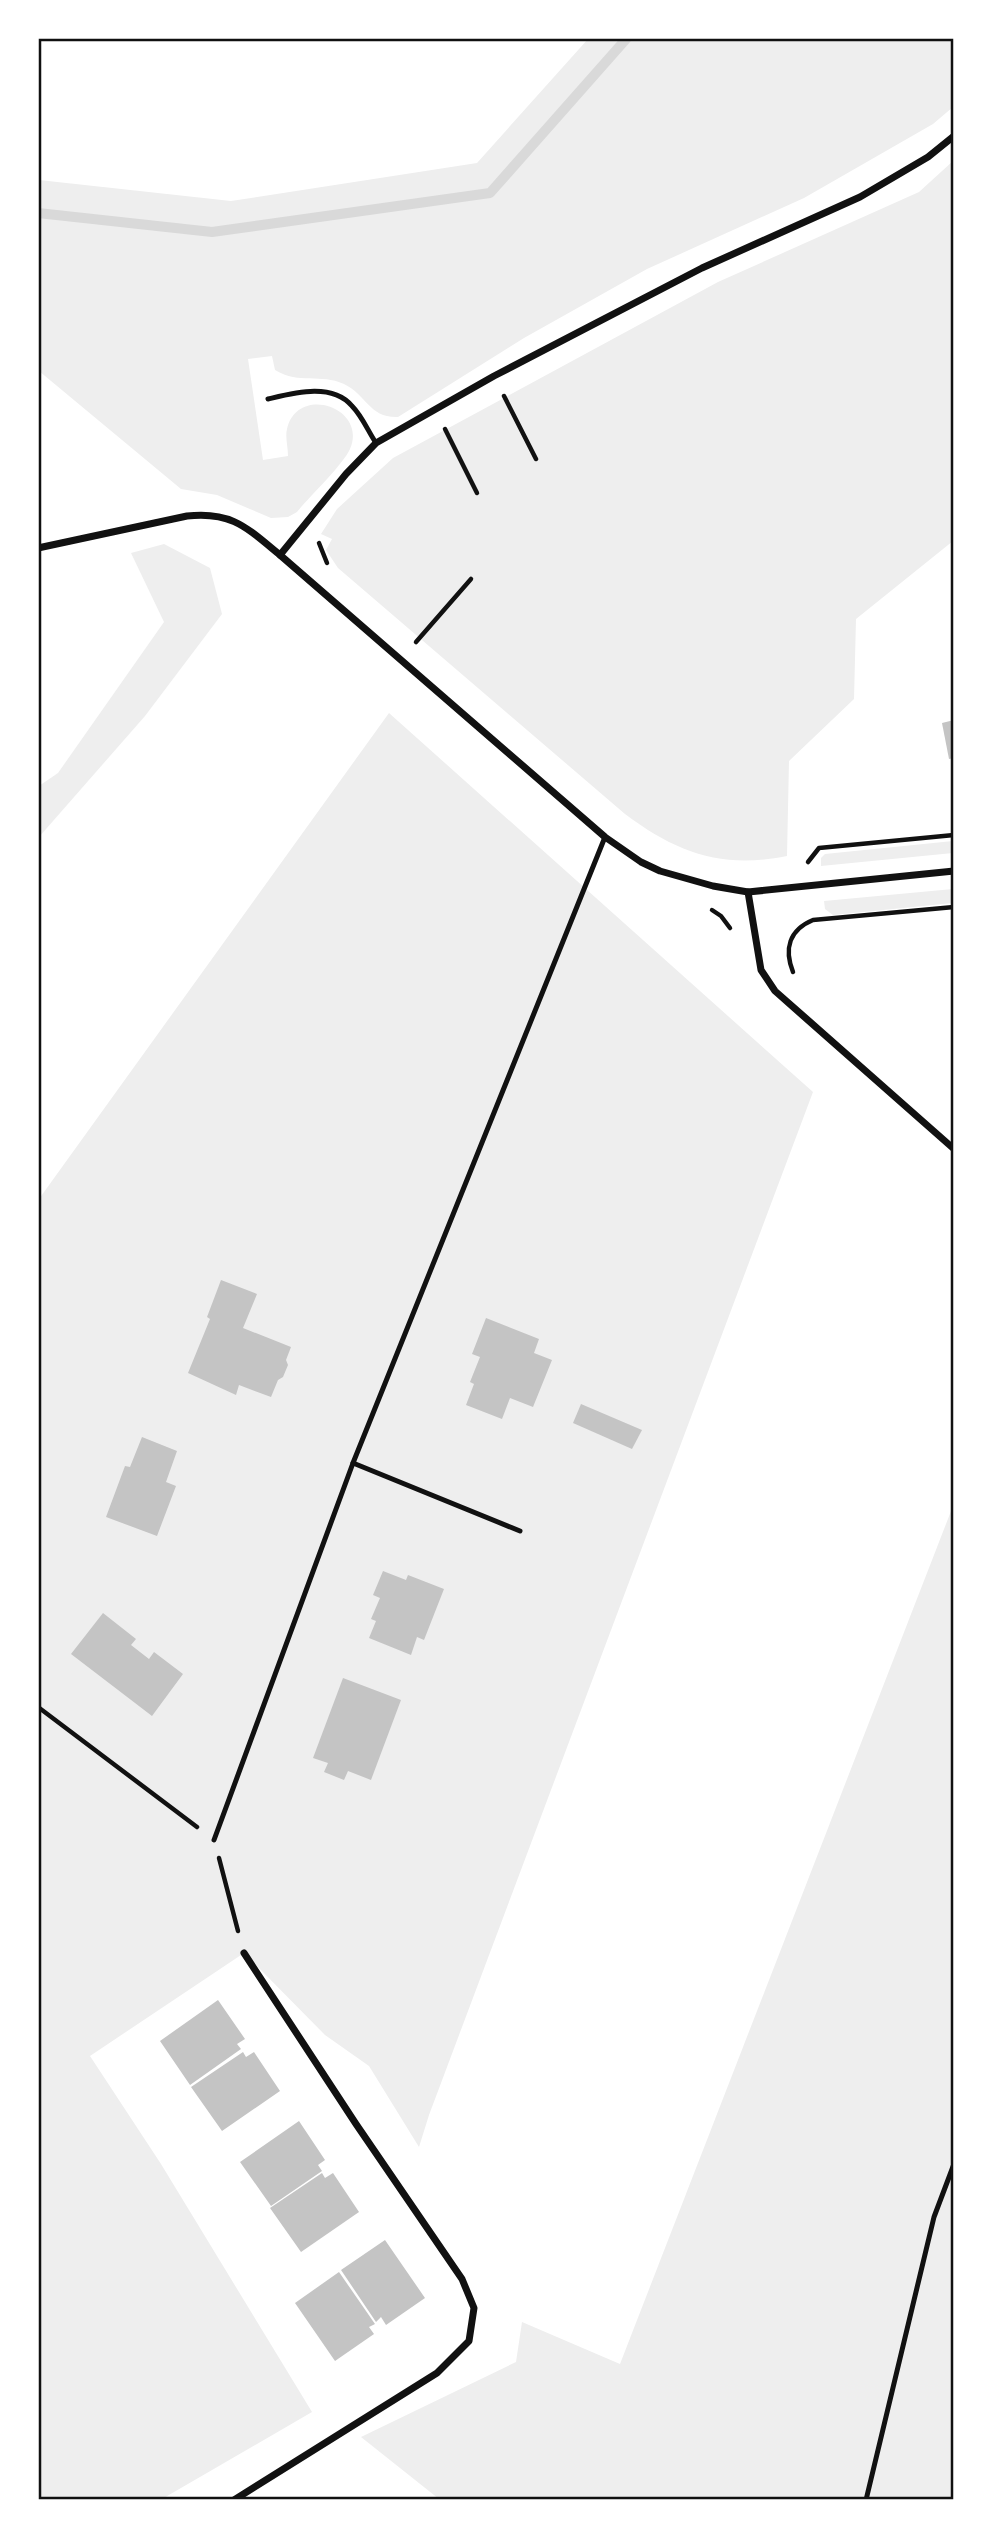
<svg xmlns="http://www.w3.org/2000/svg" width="992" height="2538" viewBox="0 0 992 2538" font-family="'IBM Plex Serif',serif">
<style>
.green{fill:#eee}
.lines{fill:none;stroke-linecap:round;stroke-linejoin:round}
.stream{stroke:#d9d9d9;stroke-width:10}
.building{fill:#c4c4c4}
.path{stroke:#111;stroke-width:4.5}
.service{stroke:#111;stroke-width:5}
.minor{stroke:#111;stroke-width:7}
.neatline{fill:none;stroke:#111;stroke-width:2.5}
</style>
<rect width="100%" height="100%" fill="#fff"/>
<g class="green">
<path d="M 588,39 L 953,39 L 953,107 L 933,124 L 804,198 L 647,269 L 524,338 L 398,417 C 369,418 367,395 344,384 C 320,373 300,385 275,370 L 272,356 L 248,359 L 263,460 L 288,456 C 288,447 285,437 287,429 C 297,384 368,407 350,449 C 342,466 310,496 297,512 L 288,517 L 271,518 L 217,495 L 181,489 L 39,371 L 39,180 L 231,201 L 477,163 Z"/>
<path d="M 953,161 L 953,541 L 856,619 L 854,699 L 789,761 L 787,856 C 722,869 677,853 625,814 L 338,568 L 326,550 L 332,539 L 321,534 L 337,509 L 393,458 L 718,282 L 919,192 Z"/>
<path d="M 164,544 L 210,568 L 222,614 L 145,716 L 39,837 L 39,786 L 58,773 L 164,622 L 131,553 Z"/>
<path d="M 389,713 L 813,1092 L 429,2115 L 419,2147 L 369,2066 L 325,2035 L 244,1953 L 90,2056 L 161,2164 L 312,2412 L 162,2499 L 39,2500 L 39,1199 Z"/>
<path d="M 953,841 L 953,853 L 821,866 L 821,858 L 825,854 Z"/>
<path d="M 953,889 L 953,903 L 833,915 L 825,909 L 824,901 Z"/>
<path d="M 953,1506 L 953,2499 L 439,2499 L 361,2437 L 516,2362 L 522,2322 L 620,2364 Z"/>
</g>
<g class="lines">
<path class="stream" d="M 38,213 L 212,232 L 490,193 L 627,38"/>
</g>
<g class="building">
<path d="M 954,720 L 954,758 L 949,759 L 942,723 Z"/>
<path d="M 221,1280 L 257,1294 L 243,1328 L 291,1347 L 286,1360 L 288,1365 L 283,1377 L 278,1380 L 271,1397 L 239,1385 L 236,1395 L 188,1373 L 210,1319 L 207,1317 Z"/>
<path d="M 486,1318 L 539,1339 L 534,1353 L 552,1360 L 533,1407 L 510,1398 L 502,1419 L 466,1405 L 474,1384 L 470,1382 L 480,1357 L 472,1354 Z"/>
<path d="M 581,1404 L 642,1430 L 632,1449 L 573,1423 Z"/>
<path d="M 142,1437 L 177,1451 L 166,1482 L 176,1486 L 157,1536 L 106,1517 L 125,1466 L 130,1467 Z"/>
<path d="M 383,1571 L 406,1580 L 408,1575 L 444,1589 L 424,1640 L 417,1637 L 411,1655 L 369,1638 L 376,1621 L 371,1619 L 380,1598 L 373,1595 Z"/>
<path d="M 103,1613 L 136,1639 L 131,1645 L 149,1659 L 154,1652 L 183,1674 L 152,1716 L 71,1654 Z"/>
<path d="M 343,1678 L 401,1700 L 371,1780 L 348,1771 L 344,1780 L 324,1772 L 328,1763 L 313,1758 Z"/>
<path d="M 218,2000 L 245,2039 L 237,2044 L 241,2049 L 190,2085 L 160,2041 Z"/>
<path d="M 243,2052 L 246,2057 L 254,2052 L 280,2091 L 222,2131 L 191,2087 Z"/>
<path d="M 299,2121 L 325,2160 L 318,2165 L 322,2171 L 271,2206 L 240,2162 Z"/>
<path d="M 322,2173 L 325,2178 L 333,2173 L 359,2212 L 301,2252 L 270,2208 Z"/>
<path d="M 385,2240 L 425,2298 L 386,2325 L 381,2317 L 376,2322 L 341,2270 Z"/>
<path d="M 339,2272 L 375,2324 L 369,2327 L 374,2334 L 335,2361 L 295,2303 Z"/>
</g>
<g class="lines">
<g class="path">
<path d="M 504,396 L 536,459"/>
<path d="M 445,429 L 477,493"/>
<path d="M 319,543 L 327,563"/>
<path d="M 416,642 L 471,579"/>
<path d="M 808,862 L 819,848 L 954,835"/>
<path d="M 712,910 L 721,916 L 730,928"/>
<path d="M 793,972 C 784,949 789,930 813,920 L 954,907"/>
<path d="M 38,1707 L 197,1827"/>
<path d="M 219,1858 L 238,1931"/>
</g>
<g class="service">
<path d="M 268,399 C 293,393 332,382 352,406 C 362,416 368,431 376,443"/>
<path d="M 353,1463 L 520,1531"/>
<path d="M 214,1840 L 353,1463 L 605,837"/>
<path d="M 866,2500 L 934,2217 L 954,2164"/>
</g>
<g class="minor">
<path d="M 38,548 L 187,516 C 232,511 247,528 280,555 L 605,837 L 641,862 L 660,871 L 713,886 L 748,892 L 954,871"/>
<path d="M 280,555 L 346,474 L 376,443 L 494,376 L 702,268 L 860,197 L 928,157 L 954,136"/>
<path d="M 748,892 L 761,970 L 775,991 L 954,1149"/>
<path d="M 234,2500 L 437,2373 L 469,2341 L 474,2308 L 462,2279 L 356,2124 L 244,1953"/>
</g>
</g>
<rect width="992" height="2538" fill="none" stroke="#ffffff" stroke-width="80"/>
<rect x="40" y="40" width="912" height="2458" class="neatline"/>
</svg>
